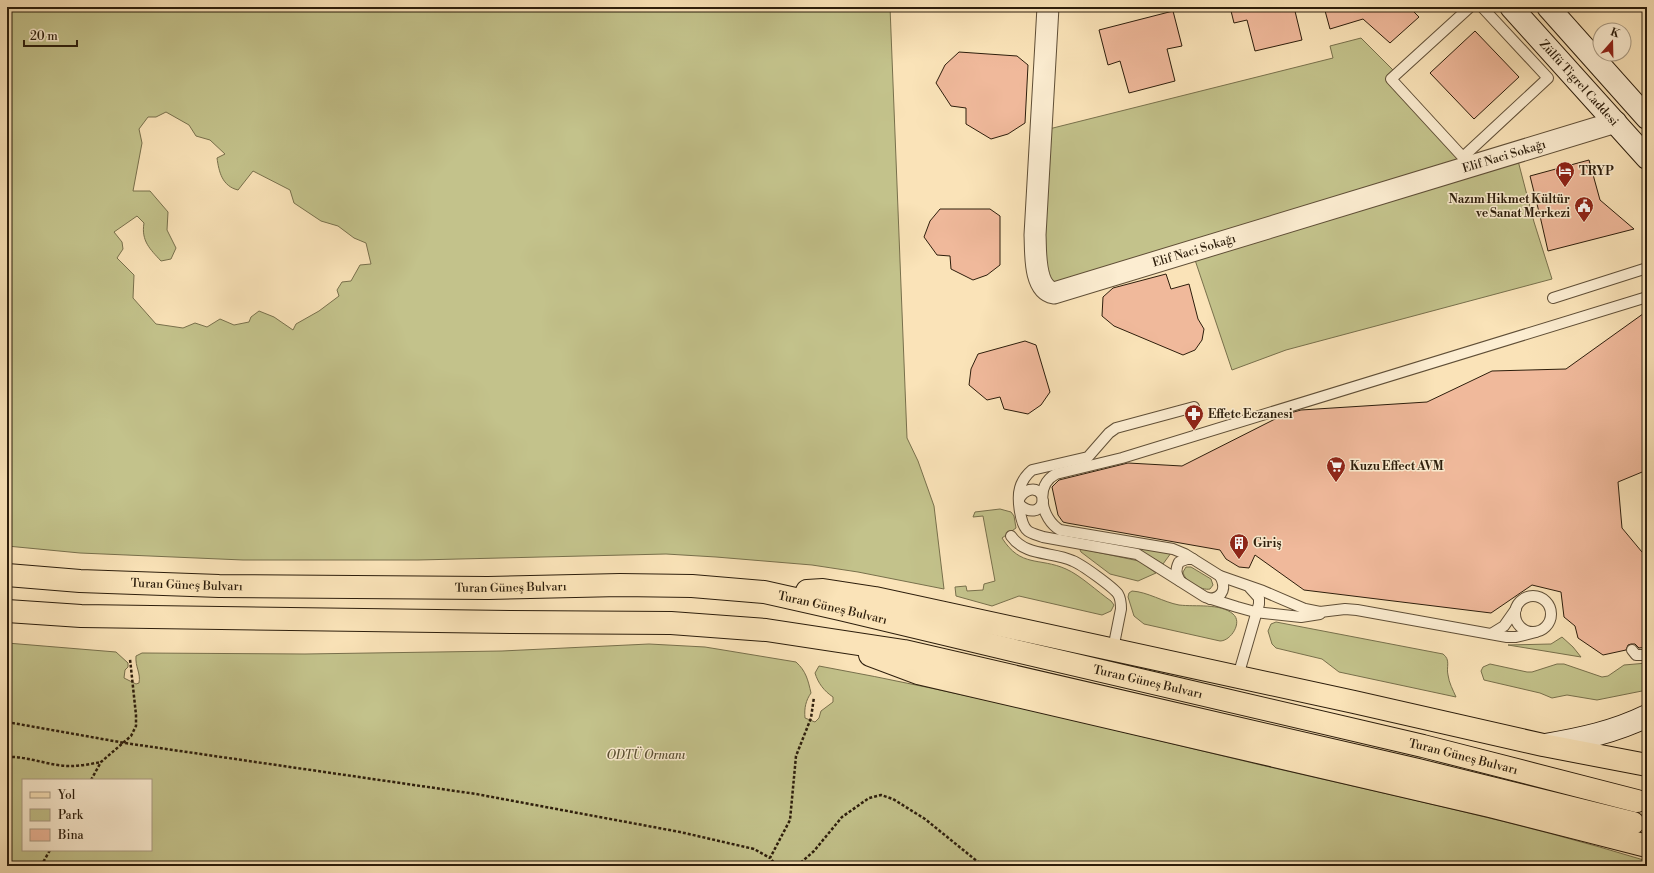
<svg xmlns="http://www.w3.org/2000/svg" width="1654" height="873" viewBox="0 0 1654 873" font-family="'Libre Bodoni',serif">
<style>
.green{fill:#c3c28b;stroke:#78704c;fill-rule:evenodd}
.building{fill:#f0b99b;stroke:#2d1e0c}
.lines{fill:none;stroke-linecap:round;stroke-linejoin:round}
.primary-tunnel{stroke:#d1bc96;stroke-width:22;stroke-dasharray:22 11;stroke-linecap:butt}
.service-casing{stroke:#604f37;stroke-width:12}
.minor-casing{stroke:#604f37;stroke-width:23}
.secondary-casing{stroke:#2d1e0c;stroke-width:24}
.primary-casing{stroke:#2d1e0c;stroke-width:24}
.path{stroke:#2d1e0c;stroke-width:2.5;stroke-dasharray:3 2;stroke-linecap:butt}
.service{stroke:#fcedd1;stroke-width:10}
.minor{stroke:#fcedd1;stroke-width:21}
.secondary{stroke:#fcedd1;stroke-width:22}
.primary{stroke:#fae3b8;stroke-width:22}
.labels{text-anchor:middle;stroke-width:3;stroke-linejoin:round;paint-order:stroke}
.street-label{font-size:12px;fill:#2d1e0c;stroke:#fcedd1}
.poi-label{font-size:12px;font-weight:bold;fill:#2d1e0c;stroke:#fcedd1;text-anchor:start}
.park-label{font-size:12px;font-style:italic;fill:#5a4f32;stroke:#fcedd1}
</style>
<rect width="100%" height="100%" fill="#fae3b8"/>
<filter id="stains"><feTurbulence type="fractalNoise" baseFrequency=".005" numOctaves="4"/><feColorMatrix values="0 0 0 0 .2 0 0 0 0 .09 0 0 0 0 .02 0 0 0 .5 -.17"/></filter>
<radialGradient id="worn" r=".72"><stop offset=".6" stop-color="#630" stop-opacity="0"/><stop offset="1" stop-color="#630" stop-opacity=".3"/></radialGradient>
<g class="green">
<path d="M 7,7 L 890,7 L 907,438 L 918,461 L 934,506 L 944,589 L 858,572 L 812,565 L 716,557 L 666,554 L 418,560 L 243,560 L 80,553 L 7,546 ZM 166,112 L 189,125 L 196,136 L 210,140 L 225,154 L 217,158 C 219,172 222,186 238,190 L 253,171 L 290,190 L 294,203 L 321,221 L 338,226 L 354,238 L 366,243 L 371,264 L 360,265 L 351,281 L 342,282 L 337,290 L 339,296 L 319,311 L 296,324 L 293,330 L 274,317 L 259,311 L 251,317 L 249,322 L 234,325 L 220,319 L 207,327 L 195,323 L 183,328 L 156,324 L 133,298 L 134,275 L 117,258 L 123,249 L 122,242 L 114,232 L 137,216 L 144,223 C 141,241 150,249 161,261 L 171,259 L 176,248 L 167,230 L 168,212 L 150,191 L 133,191 L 142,143 L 139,129 L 148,117 L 156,117 Z"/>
<path d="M 1361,38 L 1397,74 L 1391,79 L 1471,166 L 1516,153 L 1534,222 L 1552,279 L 1286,350 L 1232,370 L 1192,251 L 1045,289 L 1041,131 L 1333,58 L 1330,46 Z"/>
<path d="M 1000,509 L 1011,512 L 1014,516 L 1016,528 L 1002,538 C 1021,568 1039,557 1066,569 C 1080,575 1098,592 1111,601 L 1114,605 L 1111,611 L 1102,615 L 1019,596 L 992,606 L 956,596 L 955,587 L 966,586 L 967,591 L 983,590 L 984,584 L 995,581 L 983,516 L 973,517 L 975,512 Z"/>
<path d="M 1137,548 L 1171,553 L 1163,564 L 1137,549 Z"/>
<path d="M 1082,549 L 1139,561 L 1156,573 L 1138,581 L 1110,574 L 1081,552 L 1080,550 Z"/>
<path d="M 1186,567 L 1191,567 L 1211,579 L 1213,585 L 1210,589 C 1202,591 1184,581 1183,572 Z"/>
<path d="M 1132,591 C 1148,592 1163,602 1179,605 C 1196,607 1220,603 1233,614 C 1243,622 1231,641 1220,641 L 1144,624 L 1134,616 L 1128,597 L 1129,593 Z"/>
<path d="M 1276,622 L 1443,654 C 1451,660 1446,667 1448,675 C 1449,683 1453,690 1456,697 L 1339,672 L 1322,659 L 1276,648 L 1272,644 L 1268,631 L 1271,624 Z"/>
<path d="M 1562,637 L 1573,647 L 1581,657 L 1508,645 L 1551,644 Z"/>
<path d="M 7,643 L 116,652 L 128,663 L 128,667 L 125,670 L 124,678 L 136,684 L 139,683 C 141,673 135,667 136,656 L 142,653 L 305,654 L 502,651 L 649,644 L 705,647 L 796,662 C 806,671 808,680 811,693 C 806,700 804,708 805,718 L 815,722 L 819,718 L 821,711 L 833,702 L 833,697 C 824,691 818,683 815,673 L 819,666 C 968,693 1114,730 1261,765 C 1390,795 1520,822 1647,861 L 1647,866 L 7,866 ZM 23,780 L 151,780 L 151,850 L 23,850 Z"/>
<path d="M 1647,663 L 1647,690 L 1597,700 L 1567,695 L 1552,698 L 1540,693 L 1484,680 L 1481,671 L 1483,667 L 1490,664 L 1527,672 L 1532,672 L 1557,664 L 1564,664 L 1602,677 L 1608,676 L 1624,665 Z"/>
</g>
<g class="building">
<path d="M 1230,7 L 1294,7 L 1302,40 L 1255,51 L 1247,20 L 1234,23 Z"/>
<path d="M 1324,7 L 1409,7 L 1419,17 L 1390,43 L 1363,19 L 1330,29 Z"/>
<path d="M 1173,11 L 1182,46 L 1167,49 L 1175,81 L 1129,93 L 1120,61 L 1108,65 L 1099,30 Z"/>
<path d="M 1475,31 L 1519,77 L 1474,119 L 1430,73 Z"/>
<path d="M 959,52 L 1017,56 L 1028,65 L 1025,123 L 1008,134 L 991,139 L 966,124 L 966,108 L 951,106 L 936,83 L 945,65 Z"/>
<path d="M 1589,160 L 1600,200 L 1634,229 L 1548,251 L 1540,216 L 1530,176 Z"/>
<path d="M 940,209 L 990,209 L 1000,216 L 1000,265 L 987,275 L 973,280 L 951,269 L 950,256 L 937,255 L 924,237 L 930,221 Z"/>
<path d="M 1166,274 L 1171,289 L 1189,284 L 1198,319 L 1204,329 L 1202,340 L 1195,350 L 1183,355 L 1114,326 L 1102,316 L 1103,297 L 1113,288 Z"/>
<path d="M 1647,311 L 1647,470 L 1618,482 L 1622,528 L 1647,558 L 1647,647 L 1639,648 L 1635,644 L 1631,644 L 1628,645 L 1626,650 L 1603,655 L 1578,638 L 1575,626 L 1564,617 L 1561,592 L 1532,585 L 1491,613 L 1304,590 L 1255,555 L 1249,568 L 1239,567 L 1226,559 L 1220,550 L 1067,523 L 1063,522 L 1058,515 L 1052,487 L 1059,480 L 1128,463 L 1182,466 L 1283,415 L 1301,410 L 1427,402 L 1492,371 L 1566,369 Z"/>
<path d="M 1025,341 L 1036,345 L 1050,392 L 1041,405 L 1028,414 L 1004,409 L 1000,397 L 987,400 L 969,385 L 971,369 L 978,354 Z"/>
</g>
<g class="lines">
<path class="primary-tunnel" d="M 1633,823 L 1647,827"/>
<defs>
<g id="service">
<path d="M 1470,7 L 1391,79 L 1471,166"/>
<path d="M 1463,157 L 1548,78 L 1482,7"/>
<path d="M 1553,298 L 1647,268"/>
<path d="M 1194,407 L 1116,428 L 1109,433 L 1088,457 L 1032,470 C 1026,475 1022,481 1020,488 C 1017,498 1020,525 1028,531 C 1032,534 1038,535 1043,537 L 1137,554 L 1205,597 L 1237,607 L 1255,612 L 1301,617 L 1320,614"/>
<path d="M 1019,499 C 1024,490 1035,485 1042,495"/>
<path d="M 1020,505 C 1029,513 1040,513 1043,501"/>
<path d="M 1011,536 C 1026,557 1052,551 1073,561 C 1081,564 1113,587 1118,594 C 1121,599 1121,604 1121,609 L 1113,649"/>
<path d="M 1180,581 C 1176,574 1175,570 1179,562 L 1187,559 L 1193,559"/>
<circle cx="1533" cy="614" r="18"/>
<path d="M 1210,599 C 1224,597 1226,587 1220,576"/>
<path d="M 1536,632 L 1516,637 L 1507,637 L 1357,610 L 1345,609 L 1320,612 L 1305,609 L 1263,591 L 1220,576 L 1185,554 L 1173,549 L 1060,530 C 1041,519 1034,485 1056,474 L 1122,458 L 1647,297"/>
<path d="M 1491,634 L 1504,626 L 1516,609"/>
<path d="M 1632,650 L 1636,655 L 1643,655 L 1647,653"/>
<path d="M 1238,676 L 1259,604 L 1259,598 L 1250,588"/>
</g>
<g id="minor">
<path id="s1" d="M 1048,7 L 1035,235 C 1036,251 1033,289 1054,293 L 1616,122"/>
</g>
<g id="secondary">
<path id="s2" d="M 1511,7 L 1647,158"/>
<path d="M 1548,7 L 1647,118"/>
<path d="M 1545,745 C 1581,739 1614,732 1647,716"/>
</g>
<g id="primary">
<path id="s3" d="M 7,575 L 80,581 L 219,586 L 488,588 L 620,585 L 692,586 L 764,592 L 840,609 L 1012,650 L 1423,746 L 1637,801"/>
<path d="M 807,591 L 823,590 L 875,598 L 1354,702 L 1543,745 L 1647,765"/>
<path d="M 7,611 L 81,616 L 511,622 L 671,623 L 766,630 L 904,651 L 1418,770 L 1633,823"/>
<path d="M 870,655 L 918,673 L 1490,806 L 1647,846"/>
</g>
</defs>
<use href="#service" class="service-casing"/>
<use href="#minor" class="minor-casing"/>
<use href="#secondary" class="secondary-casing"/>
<use href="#primary" class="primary-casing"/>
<g class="path">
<path d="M 7,722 L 125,743 L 476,794 L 680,832 L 754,849 L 770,858"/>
<path d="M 7,757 C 28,756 49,766 70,766 C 80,766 91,764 101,762"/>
<path d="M 91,780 L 101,762 L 131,736 L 136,726 L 136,715 L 130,659"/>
<path d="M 41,866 L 50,850"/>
<path d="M 777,866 L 770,858 L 790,820 L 796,756 L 811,718 L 814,697"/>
<path d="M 797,866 L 814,851 L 842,817 L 869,798 L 881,795 L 893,799 L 925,819 L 983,866"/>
</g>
<use href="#service" class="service"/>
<use href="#minor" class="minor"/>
<use href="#secondary" class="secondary"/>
<use href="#primary" class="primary"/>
</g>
<defs>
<symbol id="hotel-pin" viewBox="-11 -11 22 30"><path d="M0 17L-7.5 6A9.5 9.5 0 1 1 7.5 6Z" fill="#8f2418" stroke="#fcedd1"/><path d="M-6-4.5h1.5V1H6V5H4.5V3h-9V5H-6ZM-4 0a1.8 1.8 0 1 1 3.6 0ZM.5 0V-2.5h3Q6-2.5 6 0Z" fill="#fff"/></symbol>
<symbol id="civic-pin" viewBox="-11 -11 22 30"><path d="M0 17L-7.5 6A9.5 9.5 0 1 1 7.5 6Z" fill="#8f2418" stroke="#fcedd1"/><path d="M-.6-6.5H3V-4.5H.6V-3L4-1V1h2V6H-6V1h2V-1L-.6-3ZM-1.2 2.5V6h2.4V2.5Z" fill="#fff"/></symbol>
<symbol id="pharmacy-pin" viewBox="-11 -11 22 30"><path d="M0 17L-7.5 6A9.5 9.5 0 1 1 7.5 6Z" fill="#8f2418" stroke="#fcedd1"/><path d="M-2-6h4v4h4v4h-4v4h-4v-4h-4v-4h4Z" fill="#fff"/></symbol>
<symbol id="supermarket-pin" viewBox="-11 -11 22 30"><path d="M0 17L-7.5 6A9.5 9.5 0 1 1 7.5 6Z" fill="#8f2418" stroke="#fcedd1"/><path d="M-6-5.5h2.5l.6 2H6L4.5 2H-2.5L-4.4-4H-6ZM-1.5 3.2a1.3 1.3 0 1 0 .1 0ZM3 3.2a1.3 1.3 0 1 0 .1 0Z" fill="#fff"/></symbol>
<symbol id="building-pin" viewBox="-11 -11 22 30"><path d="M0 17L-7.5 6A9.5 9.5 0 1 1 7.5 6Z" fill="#8f2418" stroke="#fcedd1"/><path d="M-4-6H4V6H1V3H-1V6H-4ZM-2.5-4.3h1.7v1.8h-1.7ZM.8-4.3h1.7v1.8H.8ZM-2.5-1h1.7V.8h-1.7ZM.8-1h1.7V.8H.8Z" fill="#fff"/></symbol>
</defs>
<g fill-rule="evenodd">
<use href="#hotel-pin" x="1554" y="160" width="22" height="30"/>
<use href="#civic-pin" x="1573" y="195" width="22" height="30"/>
<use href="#pharmacy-pin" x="1183" y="403" width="22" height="30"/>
<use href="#supermarket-pin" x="1325" y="455" width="22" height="30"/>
<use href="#building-pin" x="1228" y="532" width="22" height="30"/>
</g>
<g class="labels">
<g class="street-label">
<text dy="4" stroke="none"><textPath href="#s2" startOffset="102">Zülfü Tigrel Caddesi</textPath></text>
<text dy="4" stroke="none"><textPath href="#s1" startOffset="764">Elif Naci Sokağı</textPath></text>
<text dy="4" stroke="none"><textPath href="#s1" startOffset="440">Elif Naci Sokağı</textPath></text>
<text dy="4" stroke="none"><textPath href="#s3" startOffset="180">Turan Güneş Bulvarı</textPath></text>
<text dy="4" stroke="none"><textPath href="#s3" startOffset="504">Turan Güneş Bulvarı</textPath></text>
<text dy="4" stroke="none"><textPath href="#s3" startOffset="828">Turan Güneş Bulvarı</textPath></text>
<text dy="4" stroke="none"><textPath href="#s3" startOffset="1152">Turan Güneş Bulvarı</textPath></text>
<text dy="4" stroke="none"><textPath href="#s3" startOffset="1476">Turan Güneş Bulvarı</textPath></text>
</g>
<g class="poi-label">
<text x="1579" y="175">TRYP</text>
<text x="1570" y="203" text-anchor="end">Nazım Hikmet Kültür<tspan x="1570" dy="14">ve Sanat Merkezi</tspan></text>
<text x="1208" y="418">Effetc Eczanesi</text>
<text x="1350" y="470">Kuzu Effect AVM</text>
<text x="1253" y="547">Giriş</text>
</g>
<g class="park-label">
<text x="646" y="759">ODTÜ Ormanı</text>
</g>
</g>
<rect width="1654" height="873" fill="none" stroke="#fae3b8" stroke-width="24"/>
<rect x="8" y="8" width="1638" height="857" fill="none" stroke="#2d1e0c" stroke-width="2"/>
<rect x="12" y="12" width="1630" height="849" fill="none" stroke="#2d1e0c"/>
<rect x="22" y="779" width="130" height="72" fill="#fcedd1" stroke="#a99a82"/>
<rect x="30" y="792" width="20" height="6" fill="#fae3b8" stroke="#a99a82"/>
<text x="58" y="799" font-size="12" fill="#2d1e0c">Yol</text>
<rect x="30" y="809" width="20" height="12" fill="#c3c28b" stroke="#a99a82"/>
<text x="58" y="819" font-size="12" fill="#2d1e0c">Park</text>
<rect x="30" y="829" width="20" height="12" fill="#f0b99b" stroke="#a99a82"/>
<text x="58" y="839" font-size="12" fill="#2d1e0c">Bina</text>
<g transform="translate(1612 42) rotate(20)"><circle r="19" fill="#fcedd1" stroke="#a99a82"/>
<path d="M0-3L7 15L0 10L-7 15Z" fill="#8f2418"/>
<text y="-6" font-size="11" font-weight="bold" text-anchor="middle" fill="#2d1e0c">K</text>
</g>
<path d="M24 40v6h53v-6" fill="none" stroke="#2d1e0c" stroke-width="2"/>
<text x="30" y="40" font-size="12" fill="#2d1e0c" stroke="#fcedd1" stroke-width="3" paint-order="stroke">20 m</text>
<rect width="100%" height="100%" filter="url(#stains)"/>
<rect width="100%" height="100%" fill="url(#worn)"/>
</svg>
